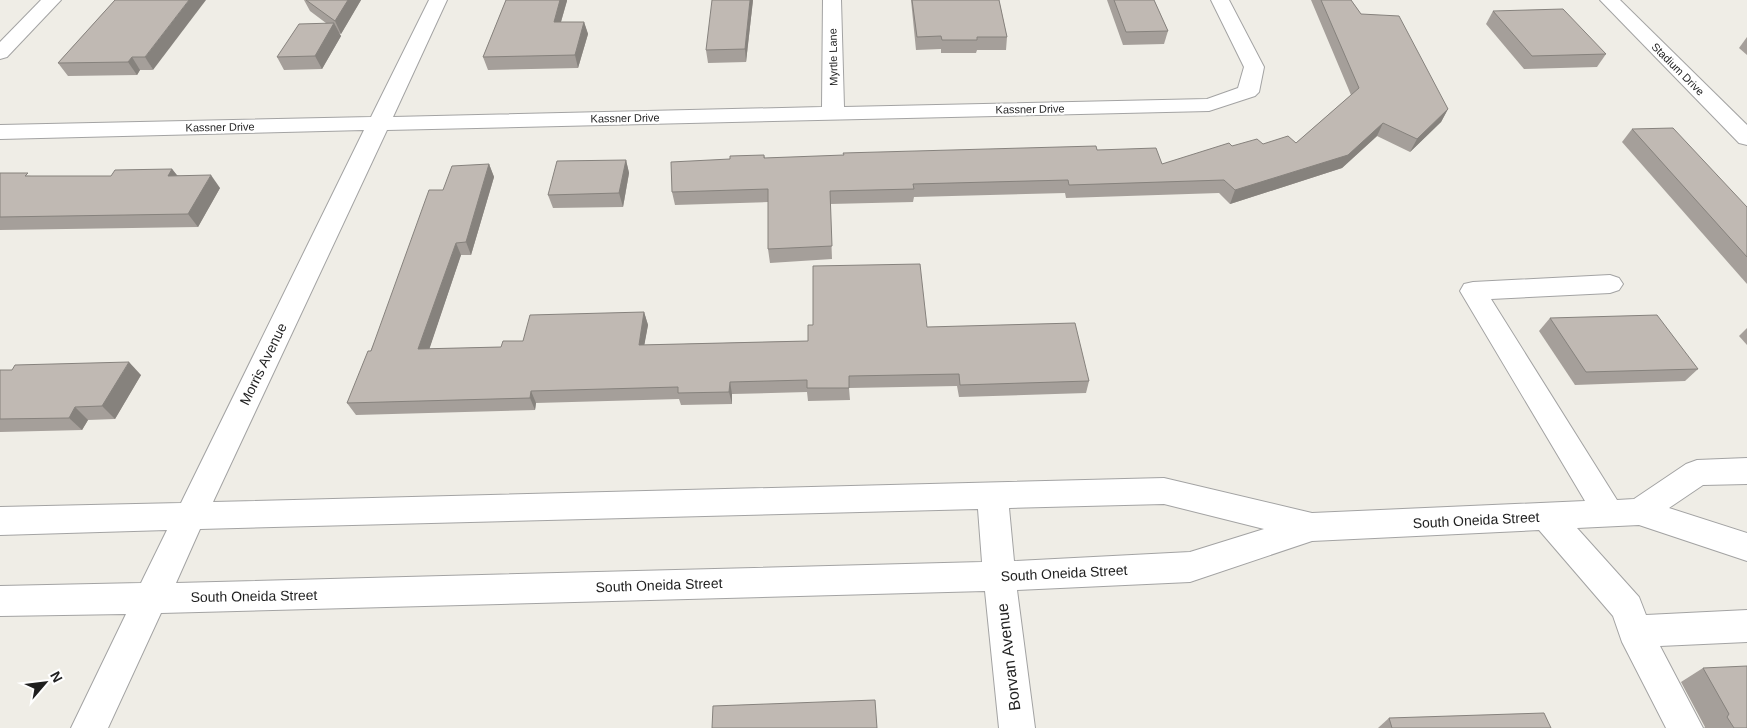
<svg xmlns="http://www.w3.org/2000/svg" width="1747" height="728" viewBox="0 0 1747 728" font-family="Arial,sans-serif">
<style>
.lines{fill:none;stroke-linecap:round;stroke-linejoin:round}
.minor-casing{stroke:#a3a3a3;stroke-width:2}
.minor{fill:#fff;fill-rule:evenodd}
.wall{fill:#a59f9a}
.shaded-wall{fill:#86827d}
.building{fill:#c0b9b3;stroke:#86827d}
.labels{text-anchor:middle;stroke-width:4.5;stroke-linejoin:round;paint-order:stroke}
.far-street-label{font-size:11px;fill:#1f1f1f;stroke:#fff}
.street-label{font-size:14px;fill:#1f1f1f;stroke:#fff}
.near-street-label{font-size:16px;fill:#1f1f1f;stroke:#fff}
</style>
<rect width="100%" height="100%" fill="#efede6"/>
<g class="lines">
<defs>
<g id="minor">
<path d="M 41,0 L 61,0 L 7,57 L 0,59 L 0,42 Z"/>
<path d="M 429,0 L 447,0 L 393,117 L 822,107 L 823,0 L 841,0 L 844,107 L 1207,99 L 1238,88 L 1244,67 L 1211,0 L 1229,0 L 1264,67 L 1259,92 L 1255,96 L 1209,111 L 387,130 L 213,502 L 1164,478 L 1312,513 L 1585,501 L 1460,291 L 1464,284 L 1473,282 L 1610,275 L 1619,278 L 1623,284 L 1619,290 L 1610,293 L 1491,299 L 1617,500 L 1634,499 L 1686,464 L 1697,460 L 1747,458 L 1747,484 L 1703,485 L 1669,508 L 1747,533 L 1747,561 L 1639,525 L 1577,528 L 1639,597 L 1646,615 L 1747,610 L 1747,642 L 1660,646 L 1703,728 L 1666,728 L 1622,642 L 1613,616 L 1539,530 L 1312,541 L 1190,582 L 1017,590 L 1035,728 L 999,728 L 985,591 L 161,613 L 108,728 L 71,728 L 126,614 L 0,616 L 0,586 L 141,583 L 167,530 L 0,535 L 0,507 L 181,503 L 364,130 L 0,139 L 0,125 L 371,117 ZM 1164,504 L 1264,529 L 1190,552 L 1014,561 L 1009,508 ZM 978,509 L 982,562 L 176,583 L 200,529 Z"/>
<path d="M 1600,0 L 1620,0 L 1747,125 L 1747,145 L 1739,143 Z"/>
</g>
</defs>
<use href="#minor" class="minor-casing"/>
<use href="#minor" class="minor"/>
</g>
<g class="wall">
<path d="M 115,0 L 153,70 L 140,70 L 137,75 L 68,76 L 58,63 Z"/>
<path d="M 304,0 L 361,0 L 341,34 L 339,33 L 341,36 L 322,69 L 284,70 L 277,57 L 326,23 L 310,11 Z"/>
<path d="M 506,0 L 567,0 L 561,22 L 584,22 L 588,34 L 578,68 L 488,70 L 483,57 Z"/>
<path d="M 753,0 L 746,62 L 708,63 L 706,50 Z"/>
<path d="M 911,0 L 999,0 L 1007,37 L 1006,50 L 977,50 L 976,53 L 941,53 L 941,49 L 916,50 Z"/>
<path d="M 1107,0 L 1154,0 L 1168,31 L 1164,44 L 1123,45 Z"/>
<path d="M 1311,0 L 1351,0 L 1361,14 L 1448,109 L 1441,122 L 1410,152 L 1377,136 L 1342,168 L 1230,204 L 1219,193 L 1066,198 L 1065,193 L 914,197 L 913,202 L 830,204 L 832,259 L 770,263 L 768,249 L 768,202 L 675,205 L 672,192 L 730,159 L 764,155 L 765,158 L 1097,150 L 1162,164 L 1232,146 L 1263,144 L 1296,143 L 1351,95 Z"/>
<path d="M 1493,11 L 1606,54 L 1597,67 L 1524,69 L 1486,24 Z"/>
<path d="M 1747,37 L 1747,55 L 1739,48 Z"/>
<path d="M 1632,129 L 1747,207 L 1747,284 L 1622,142 Z"/>
<path d="M 626,160 L 629,173 L 623,207 L 553,208 L 548,195 Z"/>
<path d="M 489,164 L 494,177 L 471,255 L 461,255 L 429,349 L 501,347 L 523,341 L 644,312 L 648,325 L 644,345 L 808,341 L 927,327 L 1089,381 L 1086,393 L 959,397 L 957,386 L 849,388 L 850,400 L 808,401 L 807,392 L 732,394 L 732,404 L 681,405 L 679,399 L 536,403 L 535,410 L 356,415 L 347,403 L 443,190 Z"/>
<path d="M 172,169 L 177,175 L 220,188 L 198,227 L 0,230 L 0,173 L 31,176 L 111,176 Z"/>
<path d="M 1550,318 L 1698,369 L 1685,381 L 1575,385 L 1539,331 Z"/>
<path d="M 1747,328 L 1747,345 L 1739,336 Z"/>
<path d="M 0,370 L 141,375 L 115,419 L 88,420 L 82,430 L 0,432 Z"/>
<path d="M 1703,668 L 1747,728 L 1704,728 L 1705,727 L 1681,682 Z"/>
<path d="M 1389,718 L 1551,728 L 1378,728 Z"/>
</g>
<g class="shaded-wall">
<path d="M 189,0 L 206,0 L 153,70 L 145,57 Z"/>
<path d="M 348,0 L 361,0 L 341,34 L 335,21 Z"/>
<path d="M 560,0 L 567,0 L 567,1 L 557,35 L 554,22 Z"/>
<path d="M 750,0 L 753,0 L 746,62 L 745,49 Z"/>
<path d="M 584,22 L 588,34 L 578,68 L 575,55 Z"/>
<path d="M 334,23 L 341,36 L 322,69 L 315,56 Z"/>
<path d="M 132,57 L 140,70 L 137,75 L 128,62 Z"/>
<path d="M 1448,109 L 1441,122 L 1410,152 L 1417,139 Z"/>
<path d="M 1383,123 L 1377,136 L 1342,168 L 1230,204 L 1235,190 Z"/>
<path d="M 626,160 L 629,173 L 623,207 L 619,193 Z"/>
<path d="M 489,164 L 494,177 L 471,255 L 466,242 Z"/>
<path d="M 172,169 L 182,182 L 168,176 Z"/>
<path d="M 211,175 L 220,188 L 198,227 L 188,214 Z"/>
<path d="M 456,243 L 461,255 L 425,362 L 418,349 Z"/>
<path d="M 644,312 L 648,325 L 642,358 L 639,345 Z"/>
<path d="M 129,362 L 141,375 L 115,419 L 102,406 Z"/>
<path d="M 730,382 L 732,394 L 732,404 L 729,392 Z"/>
<path d="M 531,391 L 536,403 L 535,410 L 530,398 Z"/>
<path d="M 75,407 L 88,420 L 82,430 L 69,418 Z"/>
</g>
<g class="building">
<path d="M 115,0 L 189,0 L 145,57 L 132,57 L 128,62 L 58,63 Z"/>
<path d="M 306,0 L 348,0 L 335,21 Z"/>
<path d="M 506,0 L 560,0 L 554,22 L 584,22 L 575,55 L 483,57 Z"/>
<path d="M 712,0 L 750,0 L 745,49 L 706,50 Z"/>
<path d="M 912,0 L 999,0 L 1007,37 L 977,37 L 977,40 L 942,40 L 941,36 L 917,37 Z"/>
<path d="M 1114,0 L 1154,0 L 1168,31 L 1126,32 Z"/>
<path d="M 1321,0 L 1351,0 L 1361,14 L 1399,16 L 1448,109 L 1417,139 L 1383,123 L 1348,155 L 1235,190 L 1224,180 L 1069,185 L 1068,180 L 913,184 L 914,189 L 830,191 L 832,246 L 768,249 L 768,189 L 672,192 L 671,162 L 730,159 L 730,156 L 764,155 L 764,158 L 844,155 L 843,153 L 1096,146 L 1097,150 L 1156,148 L 1162,164 L 1229,143 L 1232,146 L 1257,139 L 1263,144 L 1288,136 L 1296,143 L 1359,88 Z"/>
<path d="M 1563,9 L 1606,54 L 1532,56 L 1493,11 Z"/>
<path d="M 334,23 L 315,56 L 277,57 L 299,24 Z"/>
<path d="M 1673,128 L 1747,207 L 1747,257 L 1632,129 Z"/>
<path d="M 626,160 L 619,193 L 548,195 L 557,161 Z"/>
<path d="M 489,164 L 466,242 L 456,243 L 418,349 L 501,347 L 503,341 L 523,341 L 530,315 L 644,312 L 639,345 L 808,341 L 808,325 L 813,325 L 813,266 L 920,264 L 927,327 L 1075,323 L 1089,381 L 960,385 L 959,374 L 849,376 L 849,388 L 807,388 L 807,380 L 730,382 L 729,392 L 678,393 L 678,387 L 531,391 L 530,398 L 347,403 L 368,351 L 371,351 L 429,190 L 443,190 L 452,166 Z"/>
<path d="M 172,169 L 168,176 L 211,175 L 188,214 L 0,217 L 0,173 L 28,173 L 25,176 L 111,176 L 115,170 Z"/>
<path d="M 1657,315 L 1698,369 L 1586,372 L 1550,318 Z"/>
<path d="M 129,362 L 102,406 L 75,407 L 69,418 L 0,419 L 0,370 L 12,370 L 15,365 Z"/>
<path d="M 1747,666 L 1747,728 L 1734,728 L 1727,717 L 1729,714 L 1703,668 Z"/>
<path d="M 875,700 L 877,728 L 712,728 L 713,706 Z"/>
<path d="M 1544,713 L 1551,728 L 1392,728 L 1389,718 Z"/>
</g>
<g class="labels">
<g class="far-street-label">
<text transform="translate(833 57) rotate(-91)" y="4">Myrtle Lane</text>
<text transform="translate(1678 69) rotate(45)" y="4">Stadium Drive</text>
<text transform="translate(1030 109) rotate(-1)" y="4">Kassner Drive</text>
<text transform="translate(625 118) rotate(-1)" y="4">Kassner Drive</text>
<text transform="translate(220 127) rotate(-1)" y="4">Kassner Drive</text>
</g>
<g class="street-label">
<text transform="translate(263 364) rotate(-64)" y="5">Morris Avenue</text>
<text transform="translate(1476 520) rotate(-3)" y="5">South Oneida Street</text>
<text transform="translate(1064 573) rotate(-3)" y="5">South Oneida Street</text>
<text transform="translate(659 585) rotate(-2)" y="5">South Oneida Street</text>
<text transform="translate(254 596) rotate(-1)" y="5">South Oneida Street</text>
</g>
<g class="near-street-label">
<text transform="translate(1008 657) rotate(-97)" y="6">Borvan Avenue</text>
</g>
</g>
<g transform="translate(45 683) rotate(62)" stroke="#ffffff" stroke-width="4" paint-order="stroke">
<path d="M0-4L9 19L0 12L-9 19Z" fill="#1f1f1f"/>
<text y="-8" font-size="14" font-weight="bold" text-anchor="middle" fill="#1f1f1f">N</text>
</g>
</svg>
